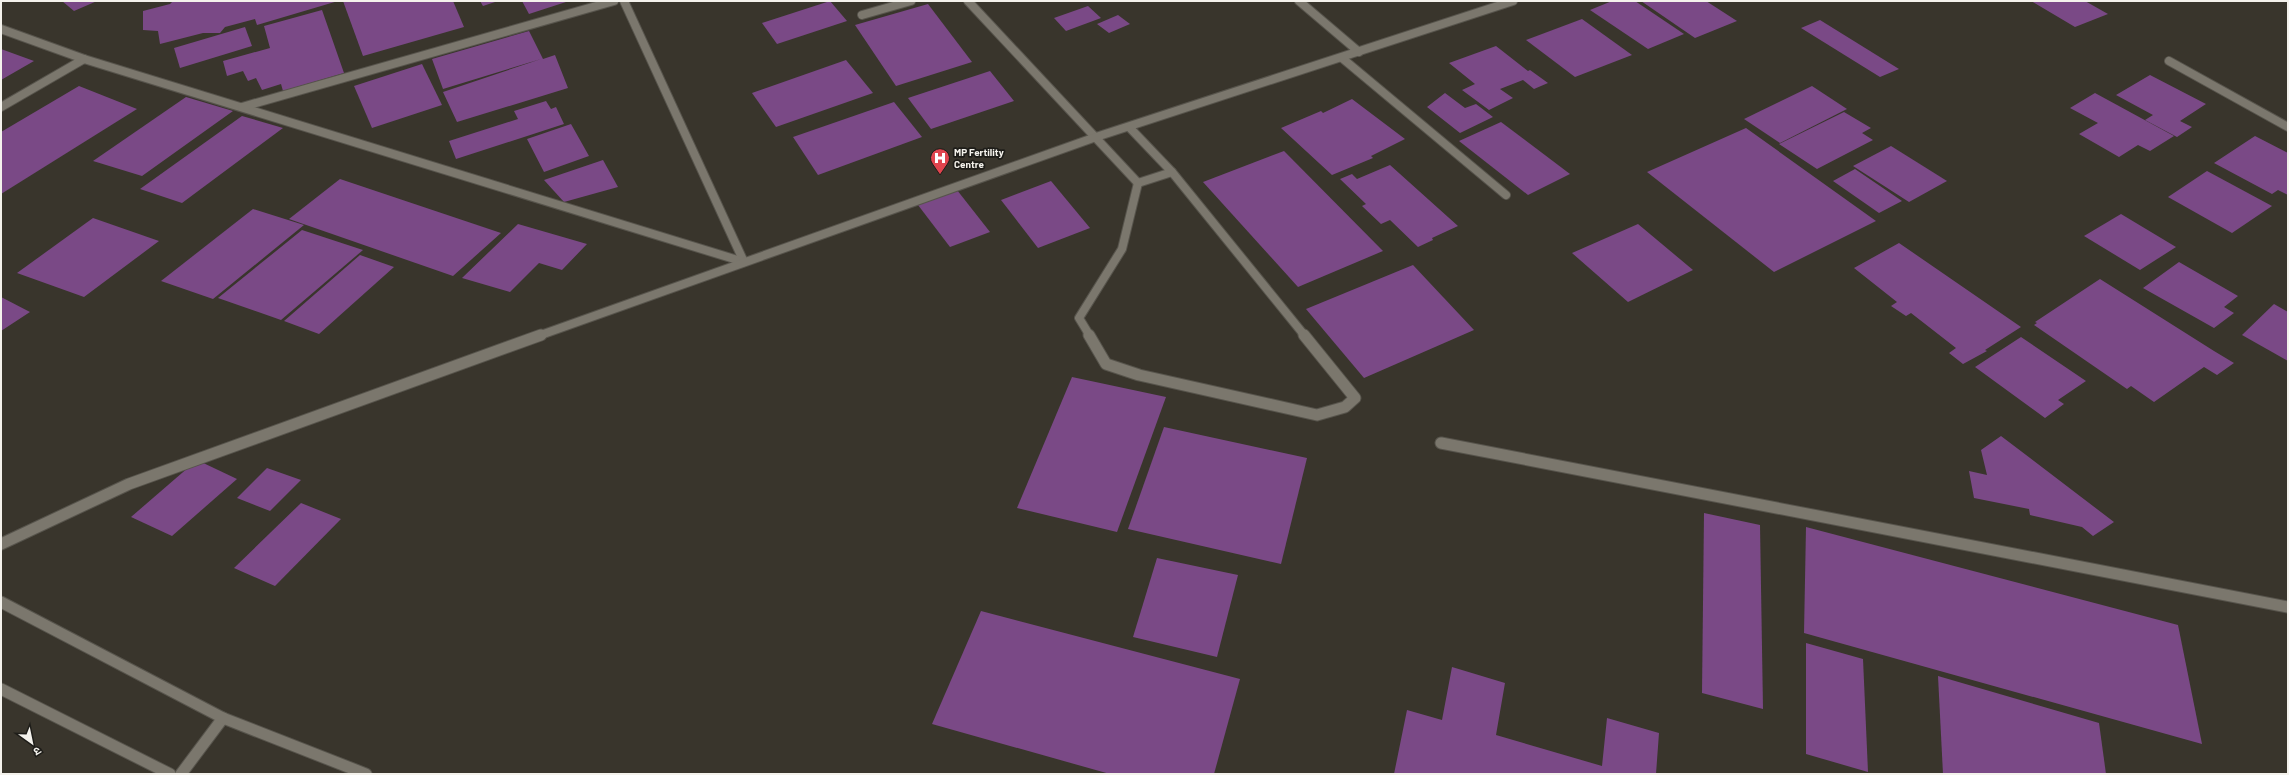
<svg xmlns="http://www.w3.org/2000/svg" width="2289" height="775" viewBox="0 0 2289 775" font-family="Barlow,'Noto Sans Devanagari',sans-serif">
<style>
.building{fill:#7a4986}
.lines{fill:none;stroke-linecap:round;stroke-linejoin:round}
.minor-far1-casing{stroke:#57544c;stroke-width:10}
.minor-casing{stroke:#57544c;stroke-width:13}
.tertiary-casing{stroke:#57544c;stroke-width:13}
.minor-far1{stroke:#7b776d;stroke-width:8}
.minor{stroke:#7b776d;stroke-width:11}
.tertiary{stroke:#7b776d;stroke-width:11}
.labels{text-anchor:middle;stroke-width:3.5;stroke-linejoin:round;paint-order:stroke}
.poi-label{font-size:10px;font-weight:bold;fill:#f4f2ec;stroke:#1e1d19;text-anchor:start}
</style>
<rect width="100%" height="100%" fill="#39352c"/>
<g class="building">
<path d="M 62,1 L 97,1 L 74,11 Z"/>
<path d="M 173,1 L 338,1 L 257,25 L 255,19 L 225,27 L 220,33 L 203,33 L 160,44 L 158,31 L 143,30 L 143,11 L 170,4 Z"/>
<path d="M 343,1 L 453,1 L 464,27 L 363,56 Z"/>
<path d="M 480,1 L 498,1 L 483,6 Z"/>
<path d="M 522,1 L 569,1 L 529,14 Z"/>
<path d="M 830,1 L 847,21 L 777,44 L 762,23 Z"/>
<path d="M 1612,1 L 1635,1 L 1684,34 L 1648,49 L 1590,10 Z"/>
<path d="M 1641,1 L 1706,1 L 1737,21 L 1695,38 Z"/>
<path d="M 2031,1 L 2085,1 L 2108,14 L 2075,27 Z"/>
<path d="M 928,4 L 972,62 L 896,86 L 855,25 Z"/>
<path d="M 1088,6 L 1101,18 L 1066,31 L 1054,18 Z"/>
<path d="M 322,10 L 344,73 L 283,91 L 281,84 L 262,90 L 256,78 L 248,81 L 243,71 L 227,76 L 223,61 L 270,48 L 264,26 Z"/>
<path d="M 1118,15 L 1130,24 L 1109,33 L 1097,24 Z"/>
<path d="M 1582,19 L 1632,55 L 1575,77 L 1526,40 Z"/>
<path d="M 1820,20 L 1899,69 L 1880,77 L 1801,28 Z"/>
<path d="M 245,27 L 252,46 L 180,68 L 174,48 Z"/>
<path d="M 529,31 L 543,59 L 555,55 L 568,88 L 457,122 L 443,92 L 541,59 L 443,89 L 432,59 Z"/>
<path d="M 1496,46 L 1528,71 L 1530,70 L 1548,83 L 1534,89 L 1523,80 L 1500,89 L 1513,98 L 1489,110 L 1462,90 L 1475,84 L 1449,63 Z"/>
<path d="M 1,49 L 34,61 L 1,80 Z"/>
<path d="M 846,60 L 873,93 L 776,127 L 752,93 Z"/>
<path d="M 422,64 L 442,105 L 372,128 L 354,86 Z"/>
<path d="M 990,71 L 1014,101 L 931,129 L 908,98 Z"/>
<path d="M 2150,75 L 2206,104 L 2180,121 L 2192,127 L 2177,137 L 2145,120 L 2153,115 L 2116,95 Z"/>
<path d="M 79,86 L 137,109 L 1,194 L 1,132 Z"/>
<path d="M 1812,86 L 1847,109 L 1780,143 L 1744,119 Z"/>
<path d="M 1445,93 L 1465,108 L 1476,104 L 1493,117 L 1460,133 L 1427,107 Z"/>
<path d="M 2095,93 L 2174,136 L 2150,151 L 2138,145 L 2119,157 L 2079,134 L 2098,123 L 2070,108 Z"/>
<path d="M 186,97 L 233,111 L 142,176 L 93,161 Z"/>
<path d="M 1352,99 L 1405,139 L 1371,156 L 1373,158 L 1332,175 L 1281,128 L 1321,111 L 1323,113 Z"/>
<path d="M 546,101 L 551,109 L 556,107 L 564,124 L 456,159 L 449,141 L 518,119 L 514,111 Z"/>
<path d="M 894,102 L 922,137 L 818,175 L 793,137 Z"/>
<path d="M 1844,112 L 1871,128 L 1862,133 L 1873,140 L 1817,169 L 1779,144 Z"/>
<path d="M 242,116 L 283,128 L 182,203 L 140,189 Z"/>
<path d="M 1501,122 L 1570,174 L 1528,195 L 1459,141 Z"/>
<path d="M 571,124 L 589,156 L 544,172 L 527,139 Z"/>
<path d="M 1746,128 L 1876,221 L 1774,272 L 1647,172 Z"/>
<path d="M 2255,136 L 2288,153 L 2288,195 L 2278,190 L 2272,194 L 2214,163 Z"/>
<path d="M 1891,146 L 1947,181 L 1909,202 L 1853,166 Z"/>
<path d="M 1284,151 L 1383,251 L 1298,287 L 1203,182 Z"/>
<path d="M 603,160 L 618,187 L 564,202 L 544,180 Z"/>
<path d="M 1390,165 L 1458,226 L 1432,238 L 1433,240 L 1418,247 L 1390,220 L 1381,224 L 1362,206 L 1366,204 L 1340,179 L 1352,174 L 1357,179 Z"/>
<path d="M 1855,169 L 1902,201 L 1879,213 L 1833,181 Z"/>
<path d="M 2207,171 L 2272,206 L 2232,233 L 2168,197 Z"/>
<path d="M 340,179 L 501,233 L 453,276 L 289,219 Z"/>
<path d="M 1051,181 L 1090,228 L 1038,248 L 1001,200 Z"/>
<path d="M 957,190 L 990,232 L 950,247 L 918,205 Z"/>
<path d="M 253,209 L 304,225 L 213,299 L 161,281 Z"/>
<path d="M 2121,214 L 2176,247 L 2140,270 L 2084,236 Z"/>
<path d="M 93,218 L 159,241 L 84,297 L 17,273 Z"/>
<path d="M 518,224 L 587,244 L 562,270 L 539,263 L 510,292 L 462,278 Z"/>
<path d="M 1638,224 L 1693,270 L 1628,302 L 1572,253 Z"/>
<path d="M 302,230 L 363,250 L 281,320 L 218,298 Z"/>
<path d="M 1899,243 L 2021,327 L 1985,350 L 1987,351 L 1963,364 L 1949,353 L 1956,348 L 1911,313 L 1906,316 L 1891,306 L 1897,302 L 1854,268 Z"/>
<path d="M 360,255 L 394,267 L 319,334 L 284,321 Z"/>
<path d="M 2179,262 L 2238,296 L 2224,307 L 2234,313 L 2214,328 L 2143,288 Z"/>
<path d="M 1413,265 L 1474,330 L 1364,378 L 1306,309 Z"/>
<path d="M 2100,279 L 2214,351 L 2234,363 L 2217,375 L 2204,367 L 2154,402 L 2131,386 L 2127,389 L 2034,325 L 2037,323 L 2035,322 Z"/>
<path d="M 1,297 L 30,312 L 1,331 Z"/>
<path d="M 2274,304 L 2288,312 L 2288,361 L 2242,335 Z"/>
<path d="M 2021,337 L 2086,381 L 2058,400 L 2064,404 L 2045,418 L 1975,367 Z"/>
<path d="M 1072,377 L 1166,397 L 1117,532 L 1017,508 Z"/>
<path d="M 1164,427 L 1307,458 L 1281,564 L 1128,529 Z"/>
<path d="M 2001,436 L 2114,522 L 2093,536 L 2082,527 L 2030,515 L 2029,509 L 1974,498 L 1969,471 L 1987,475 L 1981,450 Z"/>
<path d="M 197,460 L 237,479 L 172,536 L 131,517 Z"/>
<path d="M 267,468 L 301,480 L 270,511 L 237,498 Z"/>
<path d="M 301,503 L 341,519 L 275,586 L 234,568 Z"/>
<path d="M 1704,513 L 1760,525 L 1763,709 L 1702,693 Z"/>
<path d="M 1806,527 L 2178,625 L 2202,744 L 1804,633 Z"/>
<path d="M 1157,558 L 1238,575 L 1217,657 L 1133,637 Z"/>
<path d="M 981,611 L 1240,679 L 1214,774 L 1110,774 L 932,724 Z"/>
<path d="M 1806,643 L 1863,659 L 1868,772 L 1806,754 Z"/>
<path d="M 1452,667 L 1505,683 L 1496,735 L 1602,766 L 1607,718 L 1659,733 L 1656,774 L 1394,774 L 1407,710 L 1442,720 Z"/>
<path d="M 1938,676 L 2099,723 L 2106,774 L 1943,774 Z"/>
</g>
<g class="lines">
<defs>
<g id="minor-far1">
<path d="M 624,1 L 744,262"/>
<path d="M 968,1 L 1138,183"/>
<path d="M 1299,1 L 1359,52"/>
<path d="M 862,15 L 911,1"/>
<path d="M 1,29 L 84,59 L 1,107"/>
<path d="M 1342,58 L 1506,195"/>
<path d="M 84,59 L 744,262"/>
<path d="M 2169,61 L 2288,127"/>
<path d="M 242,107 L 614,1"/>
<path d="M 1130,128 L 1172,172 L 1305,336"/>
<path d="M 1138,183 L 1172,172"/>
<path d="M 538,336 L 1096,137 L 1513,1"/>
<path d="M 1090,336 L 1079,318 L 1122,249 L 1138,183"/>
</g>
<g id="minor">
<path d="M 1089,335 L 1106,364 L 1139,375 L 1317,415 L 1345,407 L 1355,398 L 1304,335"/>
<path d="M 1441,443 L 2288,607"/>
<path d="M 1,544 L 129,484 L 541,335"/>
<path d="M 181,774 L 223,718"/>
</g>
<g id="tertiary">
<path d="M 1,602 L 223,718 L 366,774"/>
<path d="M 1,689 L 170,774"/>
</g>
</defs>
<use href="#minor-far1" class="minor-far1-casing"/>
<use href="#minor" class="minor-casing"/>
<use href="#tertiary" class="tertiary-casing"/>
<use href="#minor-far1" class="minor-far1"/>
<use href="#minor" class="minor"/>
<use href="#tertiary" class="tertiary"/>
</g>
<defs>
<symbol id="hospital-pin" viewBox="-11 -11 22 30"><path d="M0 17L-7.5 6A9.5 9.5 0 1 1 7.5 6Z" fill="#e0444e" stroke="#1e1d19"/><path d="M-5-5h3v3.5h4V-5h3V5h-3V1.5h-4V5h-3Z" fill="#fff"/></symbol>
</defs>
<g fill-rule="evenodd">
<use href="#hospital-pin" x="929" y="147" width="22" height="30"/>
</g>
<g class="labels">
<g class="poi-label">
<text x="954" y="156">MP Fertility<tspan x="954" dy="12">Centre</tspan></text>
</g>
</g>
<rect width="2289" height="775" fill="none" stroke="#f4f2ec" stroke-width="4"/>
<g transform="translate(32 743) rotate(147)" stroke="#1e1d19" stroke-width="3" paint-order="stroke">
<path d="M0-3L7 15L0 10L-7 15Z" fill="#f4f2ec"/>
<text y="-6" font-size="11" font-weight="bold" text-anchor="middle" fill="#f4f2ec">उ</text>
</g>
</svg>
